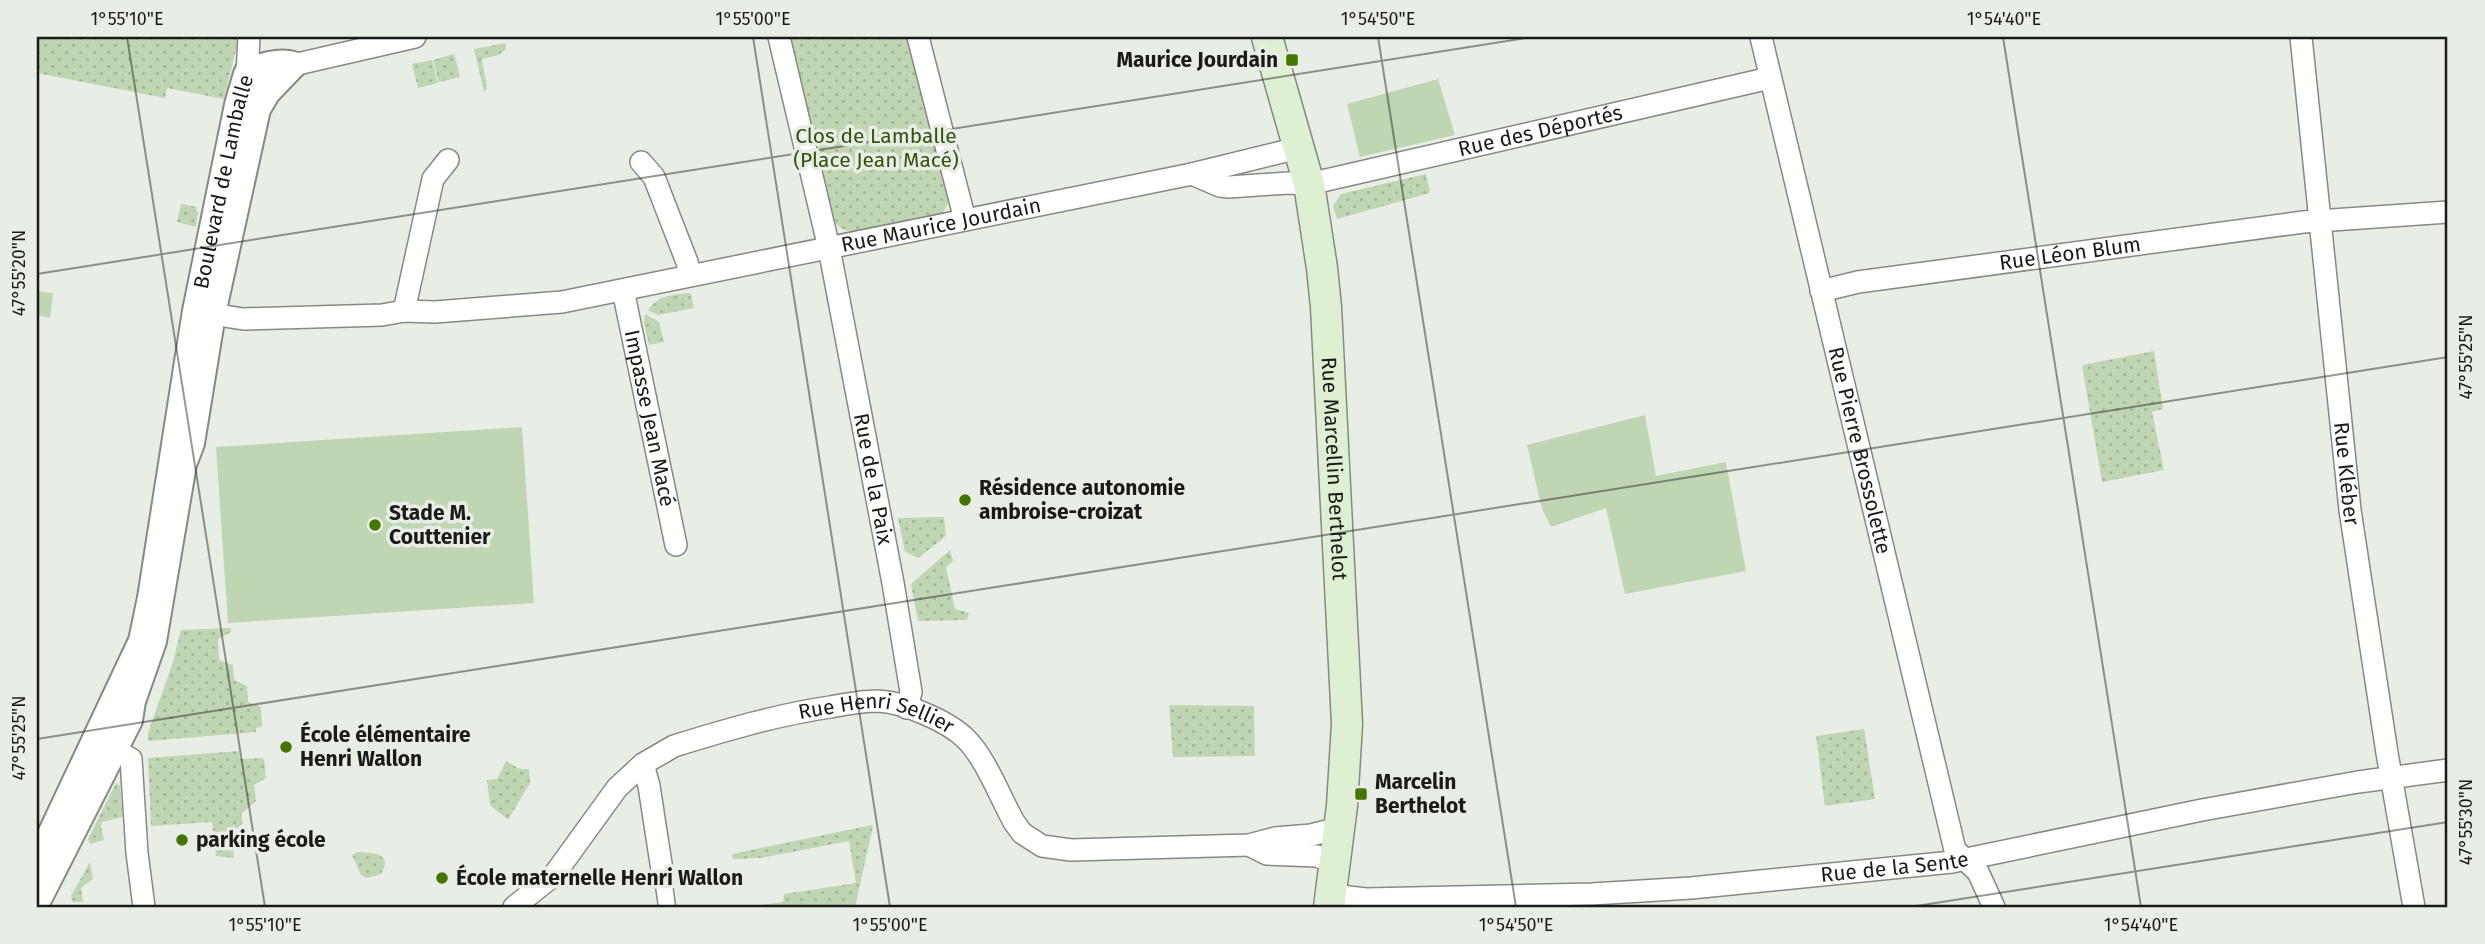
<svg xmlns="http://www.w3.org/2000/svg" width="2485" height="944" viewBox="0 0 2485 944" font-family="'Fira Sans',sans-serif">
<style>
.grass{fill:url(#grass-dots)}
.garden{fill:#c0d5b2}
.lines{fill:none;stroke-linecap:round;stroke-linejoin:round}
.pedestrian-casing{stroke:#858a82;stroke-width:19}
.minor-casing{stroke:#858a82;stroke-width:24}
.tertiary-casing{stroke:#858a82;stroke-width:30}
.secondary-casing{stroke:#858a82;stroke-width:33}
.pedestrian{stroke:#fff;stroke-width:16}
.minor{stroke:#fff;stroke-width:21}
.tertiary{stroke:#fff;stroke-width:26}
.secondary{stroke:#dfefd2;stroke-width:30}
.ticks{fill:none;stroke:#1a1b18;stroke-width:2;stroke-opacity:0.45}
.poi-dot{fill:#437600;stroke:#e8eee5;stroke-width:2.5}
.labels{text-anchor:middle;stroke-width:7;stroke-linejoin:round;paint-order:stroke}
.poi-label{font-size:21px;font-weight:bold;fill:#1a1b18;stroke:#e8eee5;text-anchor:start}
.street-label{font-size:21px;fill:#1a1b18;stroke:#e8eee5}
.park-label{font-size:21px;fill:#31530d;stroke:#e8eee5}
.neatline{fill:none;stroke:#1a1b18;stroke-width:2.5}
.ticks-label{font-size:18px;text-anchor:middle;fill:#1a1b18}
</style>
<defs>
<pattern id="grass-dots" width="8" height="8" patternUnits="userSpaceOnUse" patternTransform="scale(1.75)"><rect width="8" height="8" fill="#c0d5b2"/><path d="M2 2h.1M6 6h.1" fill="none" stroke="#a4b698" stroke-width="1.8" stroke-linecap="round"/></pattern>
</defs>
<rect width="100%" height="100%" fill="#e8eee5"/>
<g class="grass">
<path d="M 37,37 L 239,37 L 224,99 L 167,88 L 165,98 L 37,73 Z"/>
<path d="M 787,37 L 909,37 L 950,200 L 942,214 L 855,232 C 845,231 840,229 834,221 Z"/>
<path d="M 506,43 L 506,49 L 499,55 L 482,59 L 487,88 L 484,92 L 474,49 Z"/>
<path d="M 454,54 L 460,77 L 439,82 L 433,60 Z"/>
<path d="M 432,60 L 438,83 L 418,88 L 412,64 Z"/>
<path d="M 1426,174 L 1430,193 L 1337,219 L 1333,206 L 1341,194 Z"/>
<path d="M 181,204 L 197,207 L 196,211 L 198,212 L 196,227 L 177,222 Z"/>
<path d="M 689,293 L 691,294 L 694,308 L 658,315 L 648,310 C 659,295 672,295 689,293 Z"/>
<path d="M 645,314 L 659,322 L 664,342 L 649,345 L 644,323 Z"/>
<path d="M 2154,351 L 2163,409 L 2152,412 L 2164,470 L 2102,482 L 2082,365 Z"/>
<path d="M 944,517 L 946,536 L 918,558 L 905,552 L 898,518 Z"/>
<path d="M 950,550 L 953,561 L 946,567 L 955,609 L 969,613 L 967,620 L 918,621 L 911,584 Z"/>
<path d="M 231,628 L 231,632 L 218,639 L 219,660 L 233,665 L 234,680 L 247,686 L 248,702 L 261,707 L 262,726 L 256,728 L 256,732 L 148,741 L 148,733 L 173,662 L 181,630 Z"/>
<path d="M 1169,705 L 1254,706 L 1255,756 L 1173,757 Z"/>
<path d="M 1864,729 L 1875,799 L 1825,806 L 1816,736 Z"/>
<path d="M 239,751 L 240,759 L 264,758 L 266,778 L 254,785 L 256,801 L 241,814 L 243,824 L 231,832 L 234,858 L 216,856 L 212,822 L 151,826 L 148,758 Z"/>
<path d="M 506,761 L 520,769 L 529,769 L 530,783 L 508,820 L 490,805 L 487,780 L 497,779 Z"/>
<path d="M 116,783 L 120,786 L 123,817 L 102,822 L 101,827 L 104,840 L 90,844 L 88,839 Z"/>
<path d="M 872,825 L 873,826 L 855,907 L 745,907 L 783,902 L 784,894 L 856,883 L 849,841 L 761,858 L 733,859 L 732,854 Z"/>
<path d="M 357,852 C 372,853 394,852 381,874 L 367,878 L 361,875 L 352,855 Z"/>
<path d="M 90,862 L 93,879 L 81,888 L 83,902 L 73,902 L 71,896 Z"/>
</g>
<g class="garden">
<path d="M 1438,79 L 1455,135 L 1360,157 L 1347,104 Z"/>
<path d="M 37,291 L 53,293 L 50,318 L 37,315 Z"/>
<path d="M 1645,415 L 1656,476 L 1726,462 L 1746,571 L 1625,594 L 1606,508 L 1551,527 L 1542,509 L 1527,445 Z"/>
<path d="M 522,427 L 534,603 L 228,623 L 216,447 Z"/>
</g>
<g class="lines">
<defs>
<path id="pedestrian" d="M 662,870 L 667,907"/>
<g id="minor">
<path id="s1" d="M 779,37 L 829,248 L 893,583 L 911,692 L 907,708"/>
<path d="M 918,37 L 965,220"/>
<path id="s2" d="M 1761,37 L 1955,850 L 1978,872 L 1994,907"/>
<path id="s3" d="M 2301,37 L 2350,510 L 2387,753 L 2414,907"/>
<path d="M 293,65 L 415,37"/>
<path d="M 247,74 L 249,37"/>
<path d="M 641,162 L 654,177 L 687,262 L 690,275"/>
<path id="s4" d="M 1192,174 L 1220,186 L 1229,187 L 1288,183 L 1309,184 L 1770,78"/>
<path id="s5" d="M 623,290 L 676,545"/>
<path id="s6" d="M 1821,291 L 1858,282 L 2303,222 L 2448,212"/>
<path d="M 404,311 L 433,179 L 448,160"/>
<path id="s7" d="M 212,314 L 243,319 L 382,315 L 404,311 L 435,312 L 562,302 L 1192,174 L 1298,148"/>
<path d="M 114,749 L 131,759 L 137,853 L 144,907"/>
<path d="M 643,764 L 649,786 L 662,870"/>
<path d="M 1249,845 L 1267,854 L 1317,856 L 1336,864"/>
<path id="s8" d="M 1332,895 L 1366,899 L 1592,894 L 1691,888 L 1952,862 L 2202,810 L 2358,782 L 2448,770"/>
<path id="s9" d="M 514,907 L 554,875 L 617,788 L 643,764 L 674,746 C 726,730 776,715 830,707 C 846,704 862,701 878,701 C 903,702 948,721 966,739 C 986,759 1000,797 1014,822 L 1022,833 L 1042,846 L 1071,850 L 1249,845 L 1275,838 L 1311,835 L 1339,828"/>
</g>
<g id="tertiary">
<path id="s10" d="M 37,857 L 46,845 L 142,641 L 151,598 L 196,311 L 238,105 L 247,74 C 259,66 280,61 293,65 L 267,92 L 257,109 L 212,314 L 191,443 L 183,464 L 153,641 L 132,701 L 129,720 L 37,901"/>
</g>
<g id="secondary">
<path id="s11" d="M 1267,37 L 1309,184 L 1322,268 L 1326,307 L 1347,724 L 1342,806 L 1329,907"/>
</g>
</defs>
<use href="#pedestrian" class="pedestrian-casing"/>
<use href="#minor" class="minor-casing"/>
<use href="#tertiary" class="tertiary-casing"/>
<use href="#secondary" class="secondary-casing"/>
<use href="#pedestrian" class="pedestrian"/>
<use href="#minor" class="minor"/>
<use href="#tertiary" class="tertiary"/>
<use href="#secondary" class="secondary"/>
</g>
<path class="ticks" d="M 127,37 L 265,907M 753,37 L 890,907M 1378,37 L 1516,907M 2003,37 L 2141,907M 37,274 L 1532,37M 37,739 L 2448,357M 1910,907 L 2448,822"/>
<g class="poi-dot">
<rect x="1285" y="53" width="14" height="14" rx="3.5"/>
<circle cx="965" cy="500" r="7"/>
<circle cx="375" cy="525" r="7"/>
<circle cx="286" cy="747" r="7"/>
<rect x="1354" y="787" width="14" height="14" rx="3.5"/>
<circle cx="182" cy="840" r="7"/>
<circle cx="442" cy="878" r="7"/>
</g>
<g class="labels">
<g class="poi-label">
<text x="1278" y="67" text-anchor="end">Maurice Jourdain</text>
<text x="979" y="495">Résidence autonomie<tspan x="979" dy="24">ambroise-croizat</tspan></text>
<text x="389" y="520">Stade M.<tspan x="389" dy="24">Couttenier</tspan></text>
<text x="300" y="742">École élémentaire<tspan x="300" dy="24">Henri Wallon</tspan></text>
<text x="1375" y="789">Marcelin<tspan x="1375" dy="24">Berthelot</tspan></text>
<text x="196" y="847">parking école</text>
<text x="456" y="885">École maternelle Henri Wallon</text>
</g>
<g class="street-label">
<text dy="7" stroke="none"><textPath href="#s4" startOffset="357">Rue des Déportés</textPath></text>
<text dy="7" stroke="none"><textPath href="#s10" startOffset="707">Boulevard de Lamballe</textPath></text>
<text dy="7" stroke="none"><textPath href="#s7" startOffset="738">Rue Maurice Jourdain</textPath></text>
<text dy="7" stroke="none"><textPath href="#s6" startOffset="252">Rue Léon Blum</textPath></text>
<text dy="7" stroke="none"><textPath href="#s5" startOffset="131">Impasse Jean Macé</textPath></text>
<text dy="7" stroke="none"><textPath href="#s2" startOffset="425">Rue Pierre Brossolette</textPath></text>
<text dy="7" stroke="none"><textPath href="#s11" startOffset="439">Rue Marcellin Berthelot</textPath></text>
<text dy="7" stroke="none"><textPath href="#s3" startOffset="439">Rue Kléber</textPath></text>
<text dy="7" stroke="none"><textPath href="#s1" startOffset="452">Rue de la Paix</textPath></text>
<text dy="7" stroke="none"><textPath href="#s9" startOffset="439">Rue Henri Sellier</textPath></text>
<text dy="7" stroke="none"><textPath href="#s8" startOffset="564">Rue de la Sente</textPath></text>
</g>
<g class="park-label">
<text x="876" y="143">Clos de Lamballe<tspan x="876" dy="24">(Place Jean Macé)</tspan></text>
</g>
</g>
<rect width="2485" height="944" fill="none" stroke="#e8eee5" stroke-width="77"/>
<rect x="38" y="38" width="2408" height="868" class="neatline"/>
<g class="ticks-label">
<text x="127" y="25">1°55'10"E</text>
<text x="753" y="25">1°55'00"E</text>
<text x="1378" y="25">1°54'50"E</text>
<text x="2004" y="25">1°54'40"E</text>
<text transform="translate(19 273) rotate(-90)" y="6">47°55'20"N</text>
<text transform="translate(2466 357) rotate(-90)" y="6">47°55'25"N</text>
<text transform="translate(19 738) rotate(-90)" y="6">47°55'25"N</text>
<text transform="translate(2466 822) rotate(-90)" y="6">47°55'30"N</text>
<text x="265" y="931">1°55'10"E</text>
<text x="890" y="931">1°55'00"E</text>
<text x="1516" y="931">1°54'50"E</text>
<text x="2141" y="931">1°54'40"E</text>
</g>
</svg>
